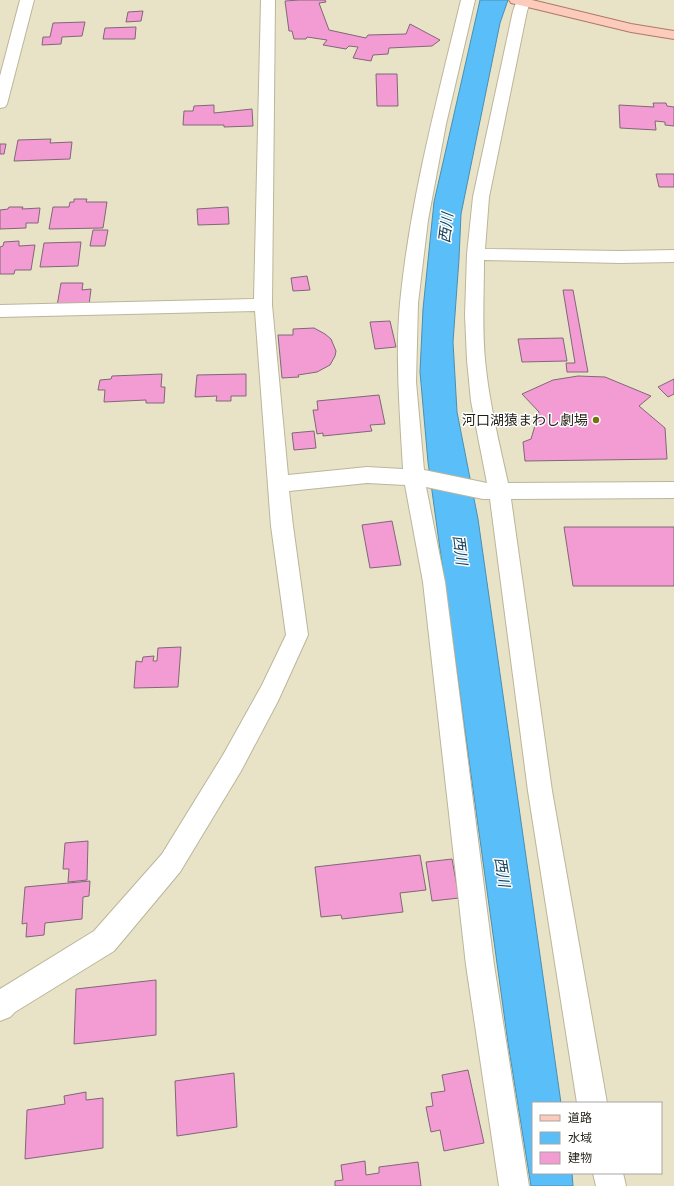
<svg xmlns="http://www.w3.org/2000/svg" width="674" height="1186" viewBox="0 0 674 1186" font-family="Merriweather,'Noto Sans JP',serif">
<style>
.water{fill:#5abff8;stroke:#498fb4}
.building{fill:#f39bd3;stroke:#806876}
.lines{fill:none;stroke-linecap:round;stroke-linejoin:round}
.minor-casing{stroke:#bbb69a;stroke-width:2}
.major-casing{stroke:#ae7964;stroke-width:2}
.minor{fill:#fff;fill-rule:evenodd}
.major{fill:#fccbbc;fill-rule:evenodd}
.poi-dot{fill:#767214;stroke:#fff;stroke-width:1.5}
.labels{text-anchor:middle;stroke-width:3;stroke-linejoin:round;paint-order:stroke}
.poi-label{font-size:14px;fill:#211f15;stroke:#fff;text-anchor:end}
.water-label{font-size:15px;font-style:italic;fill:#17425a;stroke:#fff}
</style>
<rect width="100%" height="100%" fill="#e8e2c6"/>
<path class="water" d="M 480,0 L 508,0 L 500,23 L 461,214 L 459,259 L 453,342 L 457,412 L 478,519 L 561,1103 L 533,1103 L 533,1173 L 572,1173 L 573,1186 L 531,1186 L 508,1043 L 428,462 L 420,372 L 423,309 L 434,202 Z"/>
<g class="building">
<path d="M 299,0 L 325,0 L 326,2 L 319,3 L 329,30 L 366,38 L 368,35 L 406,34 L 410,24 L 440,40 L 432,46 L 389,48 L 388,54 L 373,55 L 371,61 L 353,58 L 358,47 L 349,46 L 346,49 L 323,45 L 327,40 L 307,37 L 306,39 L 294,39 L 292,31 L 289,31 L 285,1 Z"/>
<path d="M 143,11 L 141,21 L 126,22 L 128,12 Z"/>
<path d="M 85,22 L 82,36 L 62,37 L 61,44 L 42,45 L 43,37 L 50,37 L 53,23 Z"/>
<path d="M 136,27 L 135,39 L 103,39 L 105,28 Z"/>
<path d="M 376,74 L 397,74 L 398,106 L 377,106 Z"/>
<path d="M 653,103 L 666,103 L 667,106 L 674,107 L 674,126 L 665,125 L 665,122 L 655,121 L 656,130 L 620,128 L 619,105 L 654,107 Z"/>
<path d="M 214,105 L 214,113 L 252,109 L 253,126 L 224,127 L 224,125 L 183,125 L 184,111 L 193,111 L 194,106 Z"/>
<path d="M 51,139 L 50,143 L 72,142 L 70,159 L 14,161 L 18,140 Z"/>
<path d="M 0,144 L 6,144 L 4,154 L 0,154 Z"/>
<path d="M 656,174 L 674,174 L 674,187 L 659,187 Z"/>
<path d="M 74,199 L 87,199 L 86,202 L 107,202 L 103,228 L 49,229 L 53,207 L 69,207 L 70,202 L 74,202 Z"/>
<path d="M 9,207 L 23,207 L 22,209 L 40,208 L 38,223 L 26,223 L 26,228 L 0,229 L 0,210 L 8,209 Z"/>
<path d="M 228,207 L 229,224 L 198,225 L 197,209 Z"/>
<path d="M 93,230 L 108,230 L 105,246 L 90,246 Z"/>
<path d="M 19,241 L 19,246 L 35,245 L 31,270 L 15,270 L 14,274 L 0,274 L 0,247 L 3,246 L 4,242 Z"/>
<path d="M 81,242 L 78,266 L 40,267 L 44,243 Z"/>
<path d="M 307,276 L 310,290 L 293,291 L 291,278 Z"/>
<path d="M 61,283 L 83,283 L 82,290 L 91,289 L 89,305 L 57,306 Z"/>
<path d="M 563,290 L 573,290 L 588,372 L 567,372 L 566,363 L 575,363 Z"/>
<path d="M 390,321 L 396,347 L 375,349 L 370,322 Z"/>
<path d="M 314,328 L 325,334 L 331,339 L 336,351 L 335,356 L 330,365 L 317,372 L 298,375 L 299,377 L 282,378 L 278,335 L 293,335 L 293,329 Z"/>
<path d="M 563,338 L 567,361 L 522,362 L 518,339 Z"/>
<path d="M 162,374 L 161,387 L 165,387 L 164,403 L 146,403 L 146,400 L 104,402 L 105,390 L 98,390 L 100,380 L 111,379 L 112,376 Z"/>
<path d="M 246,374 L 246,396 L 231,396 L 231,401 L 216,401 L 217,396 L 195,397 L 197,375 Z"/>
<path d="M 578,376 L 605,377 L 651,396 L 639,406 L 665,428 L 667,459 L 525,461 L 523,442 L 531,439 L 539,412 L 522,394 L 553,380 Z"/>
<path d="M 674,379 L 674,394 L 668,397 L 658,387 Z"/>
<path d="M 379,395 L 385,424 L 370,425 L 372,431 L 323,436 L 323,433 L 317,434 L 313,410 L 318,410 L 317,401 Z"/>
<path d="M 314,431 L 316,448 L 294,450 L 292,433 Z"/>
<path d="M 392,521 L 401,565 L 370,568 L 362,525 Z"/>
<path d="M 564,527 L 674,527 L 674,586 L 573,586 Z"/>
<path d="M 181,647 L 178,687 L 134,688 L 136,661 L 142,662 L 143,657 L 154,656 L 153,661 L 157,661 L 158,648 Z"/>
<path d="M 88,841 L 87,880 L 68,882 L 69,869 L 63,869 L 65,843 Z"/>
<path d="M 420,855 L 426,890 L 400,893 L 403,912 L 342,919 L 341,915 L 321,917 L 315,867 Z"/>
<path d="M 452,859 L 459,898 L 432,901 L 426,862 Z"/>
<path d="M 90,881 L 89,896 L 83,897 L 82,919 L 45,923 L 44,935 L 26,937 L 27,923 L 22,924 L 25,887 Z"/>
<path d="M 156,980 L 156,1035 L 74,1044 L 76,989 Z"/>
<path d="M 468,1070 L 484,1143 L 444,1151 L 440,1130 L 431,1132 L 426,1107 L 433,1106 L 431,1093 L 445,1091 L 442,1075 Z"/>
<path d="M 234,1073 L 237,1127 L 177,1136 L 175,1081 Z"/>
<path d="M 86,1092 L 86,1100 L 103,1098 L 103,1148 L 25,1159 L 27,1110 L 65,1104 L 64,1096 Z"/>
<path d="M 365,1161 L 366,1175 L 379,1173 L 379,1167 L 418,1162 L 421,1186 L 335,1186 L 335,1181 L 343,1180 L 341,1165 Z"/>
</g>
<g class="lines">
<defs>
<g id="minor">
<path d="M 20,0 L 34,0 L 7,104 L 5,107 L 0,108 L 0,76 Z"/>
<path d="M 261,0 L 275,0 L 272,305 L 288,475 L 367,467 L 403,469 C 400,414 395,358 400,303 C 410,200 437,100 461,0 L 475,0 L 446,124 L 428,220 L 418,303 L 416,382 L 424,470 L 487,483 L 471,401 L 467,360 L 465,315 L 467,254 L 473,197 L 513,11 L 517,0 L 531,0 L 527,11 L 489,197 L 485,249 L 620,251 L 674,250 L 674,262 L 620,263 L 484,260 C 484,293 482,327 485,360 C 489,402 499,442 508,483 L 674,482 L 674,498 L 511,499 L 552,791 L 607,1103 L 577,1103 L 528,791 L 490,499 L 483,499 L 426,487 L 445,582 L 494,965 L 529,1186 L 499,1186 L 466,965 L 423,582 L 405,485 L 367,483 L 289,491 L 293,526 L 308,635 L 278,701 L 241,771 L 180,872 L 114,951 L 15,1012 L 10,1017 L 0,1021 L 0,989 L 94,931 L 162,854 L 223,755 L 262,685 L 286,635 L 271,526 L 255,311 L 0,317 L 0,305 L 254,299 Z"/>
<path d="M 593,1173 L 623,1173 L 626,1186 L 596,1186 Z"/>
</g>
<path id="major" d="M 509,0 L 532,0 L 631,24 L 674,31 L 674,39 L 631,32 L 511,3 Z"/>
</defs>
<use href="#minor" class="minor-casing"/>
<use href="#major" class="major-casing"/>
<use href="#minor" class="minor"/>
<use href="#major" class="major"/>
</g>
<circle class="poi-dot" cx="596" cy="420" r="4"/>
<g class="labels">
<g class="poi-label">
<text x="588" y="425">河口湖猿まわし劇場</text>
</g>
<g class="water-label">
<text transform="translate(446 228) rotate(-83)" y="5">西川</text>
<text transform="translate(460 550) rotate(83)" y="5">西川</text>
<text transform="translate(502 872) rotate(81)" y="5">西川</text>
</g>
</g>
<rect x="532" y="1102" width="130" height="72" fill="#ffffff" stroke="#a6a5a1"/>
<rect x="540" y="1115" width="20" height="6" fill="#fccbbc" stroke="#a6a5a1"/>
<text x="568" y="1122" font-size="12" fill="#211f15">道路</text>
<rect x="540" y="1132" width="20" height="12" fill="#5abff8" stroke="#a6a5a1"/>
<text x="568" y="1142" font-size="12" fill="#211f15">水域</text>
<rect x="540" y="1152" width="20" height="12" fill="#f39bd3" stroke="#a6a5a1"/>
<text x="568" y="1162" font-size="12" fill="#211f15">建物</text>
</svg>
